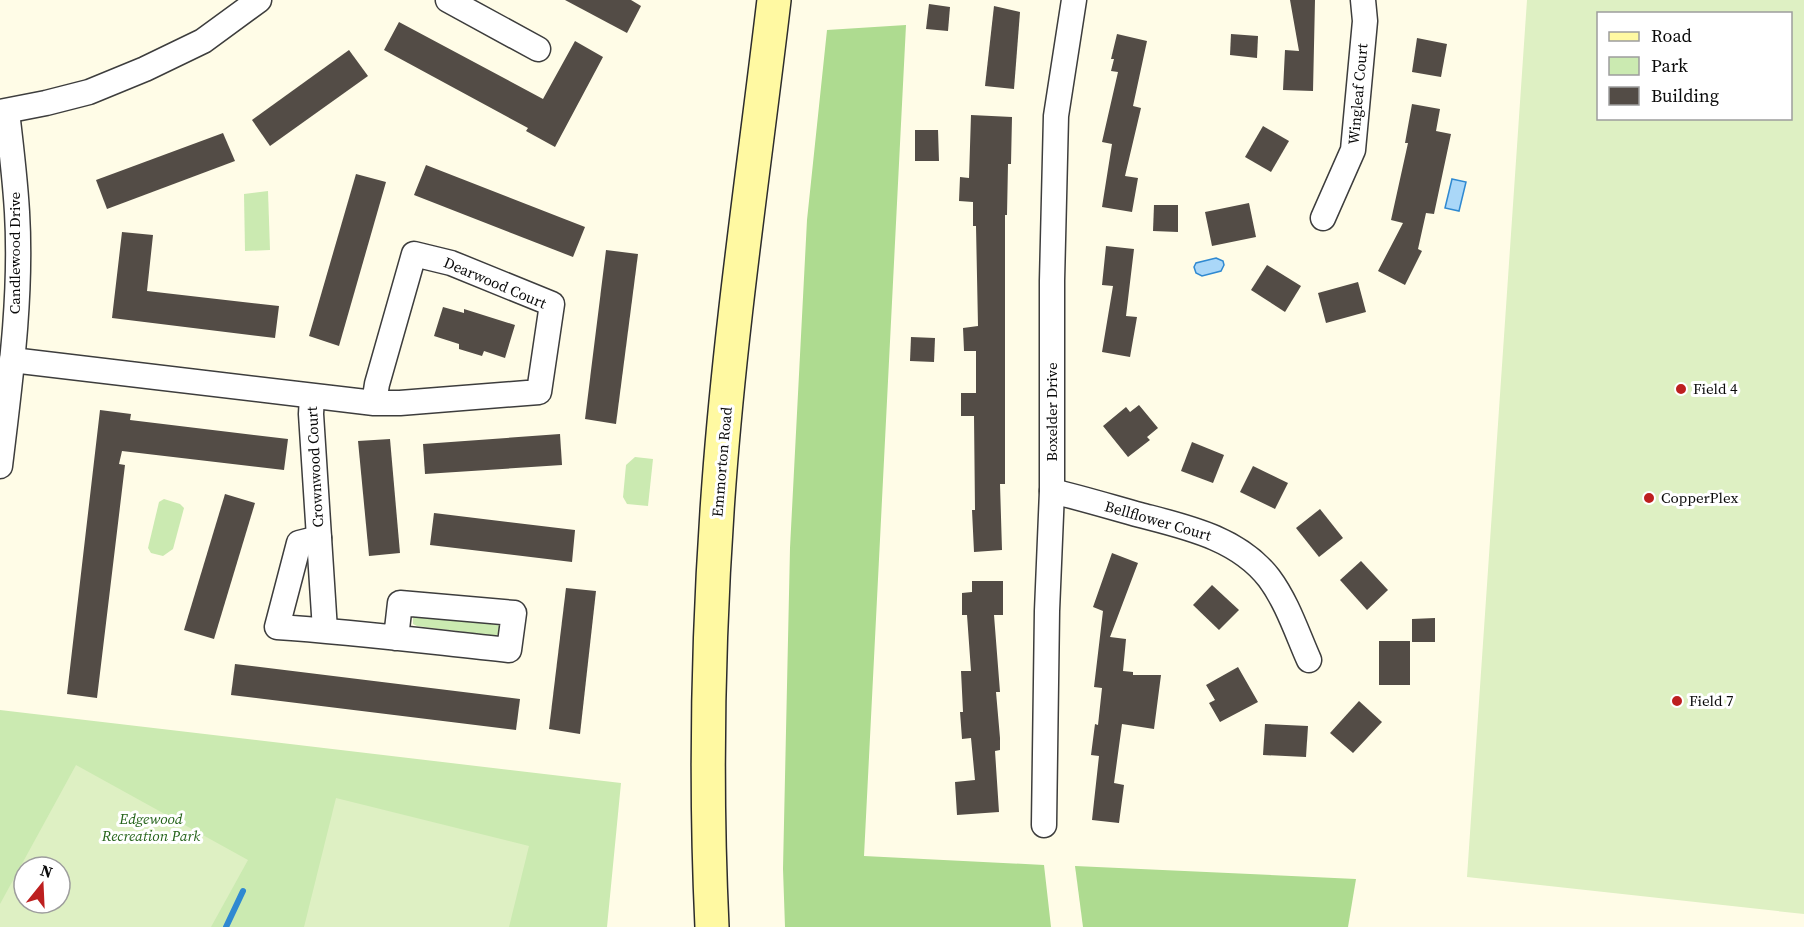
<svg xmlns="http://www.w3.org/2000/svg" width="1804" height="927" viewBox="0 0 1804 927" font-family="'Source Serif 4',serif">
<style>
.green{fill:#cbeab1;fill-rule:evenodd}
.forest{fill:#aedb90}
.pitch{fill:#def0c3;fill-rule:evenodd}
.water{fill:#aad7f8;stroke:#2f89d1;stroke-width:1.5}
.lines{fill:none;stroke-linecap:round;stroke-linejoin:round}
.stream{stroke:#2f89d1;stroke-width:6}
.building{fill:#534c46}
.street-casing{stroke:#3d3d3d;stroke-width:27}
.secondary-casing{stroke:#2c2c2c;stroke-width:36}
.street{stroke:#fff;stroke-width:24}
.secondary{stroke:#fff9a2;stroke-width:33}
.poi-dot{fill:#bd1f1f;stroke:#fff;stroke-width:2}
.labels{text-anchor:middle;stroke-width:6;stroke-linejoin:round;paint-order:stroke}
.street-label{font-size:15px;fill:#0a0a0a;stroke:#fff}
.poi-label{font-size:15px;fill:#0a0a0a;stroke:#fff;text-anchor:start}
.park-label{font-size:15px;font-style:italic;fill:#25631a;stroke:#fff}
</style>
<rect width="100%" height="100%" fill="#fffce7"/>
<g class="green">
<path d="M 268,191 L 270,250 L 245,251 L 244,194 Z"/>
<path d="M 635,457 L 653,459 L 648,506 L 627,504 L 623,497 L 626,465 Z"/>
<path d="M 164,499 L 180,504 L 184,508 L 173,549 L 163,556 L 151,553 L 148,548 L 159,502 Z"/>
<path d="M 413,615 L 496,622 L 500,625 L 501,630 L 496,636 L 417,626 L 413,624 Z"/>
<path d="M 0,710 L 621,783 L 607,927 L 0,927 ZM 24,867 L 60,867 L 60,903 L 24,903 Z"/>
</g>
<g class="forest">
<path d="M 906,25 L 864,856 L 1044,865 L 1051,927 L 785,927 L 783,869 L 790,548 L 807,220 L 827,30 Z"/>
<path d="M 1075,866 L 1356,879 L 1348,927 L 1083,927 Z"/>
</g>
<g class="pitch">
<path d="M 1527,0 L 1804,0 L 1804,914 L 1467,877 ZM 1598,14 L 1790,14 L 1790,118 L 1598,118 Z"/>
<path d="M 76,765 L 248,860 L 211,927 L 0,927 L 0,904 ZM 24,867 L 60,867 L 60,903 L 24,903 Z"/>
<path d="M 336,798 L 529,846 L 509,927 L 304,927 Z"/>
</g>
<g class="water">
<path d="M 1452,179 L 1466,182 L 1459,211 L 1445,208 Z"/>
<path d="M 1216,258 L 1223,261 L 1224,265 L 1221,271 L 1202,276 L 1196,273 L 1194,267 L 1196,263 Z"/>
</g>
<g class="lines">
<path class="stream" d="M 226,927 L 243,891"/>
</g>
<g class="building">
<path d="M 565,0 L 631,0 L 641,6 L 627,33 Z"/>
<path d="M 1290,0 L 1315,0 L 1313,91 L 1283,90 L 1285,50 L 1299,51 Z"/>
<path d="M 929,4 L 950,7 L 948,31 L 926,29 Z"/>
<path d="M 994,6 L 1020,12 L 1014,89 L 985,86 Z"/>
<path d="M 399,22 L 543,99 L 575,41 L 603,57 L 555,147 L 526,131 L 528,128 L 384,50 Z"/>
<path d="M 1117,34 L 1147,41 L 1133,106 L 1141,108 L 1125,176 L 1138,178 L 1132,212 L 1102,207 L 1112,144 L 1102,142 L 1118,72 L 1111,71 L 1114,59 L 1111,59 Z"/>
<path d="M 1231,34 L 1258,36 L 1257,58 L 1230,55 Z"/>
<path d="M 1417,38 L 1447,44 L 1441,77 L 1412,72 Z"/>
<path d="M 349,50 L 368,76 L 270,146 L 252,120 Z"/>
<path d="M 1412,104 L 1440,109 L 1436,131 L 1451,134 L 1434,214 L 1426,213 L 1418,249 L 1422,251 L 1405,285 L 1378,271 L 1403,223 L 1391,220 L 1408,143 L 1405,143 Z"/>
<path d="M 971,115 L 1012,117 L 1011,164 L 1008,164 L 1007,215 L 1005,215 L 1005,484 L 1000,484 L 1002,550 L 974,552 L 972,510 L 975,510 L 974,416 L 961,416 L 961,393 L 976,393 L 976,351 L 964,351 L 963,328 L 978,326 L 976,226 L 973,226 L 973,202 L 959,201 L 960,177 L 969,178 Z"/>
<path d="M 1263,126 L 1289,141 L 1271,172 L 1245,157 Z"/>
<path d="M 915,130 L 938,130 L 939,161 L 915,161 Z"/>
<path d="M 223,133 L 235,161 L 107,209 L 96,180 Z"/>
<path d="M 426,165 L 585,227 L 573,257 L 414,195 Z"/>
<path d="M 356,174 L 386,182 L 339,346 L 309,336 Z"/>
<path d="M 1249,203 L 1256,237 L 1212,246 L 1205,212 Z"/>
<path d="M 1154,205 L 1178,205 L 1178,232 L 1153,231 Z"/>
<path d="M 122,232 L 153,235 L 147,291 L 279,306 L 275,338 L 112,318 Z"/>
<path d="M 1106,246 L 1134,249 L 1126,316 L 1137,317 L 1130,357 L 1102,352 L 1113,286 L 1102,285 Z"/>
<path d="M 606,250 L 638,254 L 616,424 L 585,419 Z"/>
<path d="M 1267,265 L 1301,286 L 1285,312 L 1251,290 Z"/>
<path d="M 1358,282 L 1366,312 L 1326,323 L 1318,293 Z"/>
<path d="M 443,307 L 464,313 L 464,309 L 515,325 L 505,358 L 484,351 L 482,356 L 459,349 L 459,344 L 434,336 Z"/>
<path d="M 911,337 L 935,338 L 934,362 L 910,361 Z"/>
<path d="M 1139,405 L 1158,428 L 1147,437 L 1150,440 L 1128,457 L 1103,426 L 1126,407 L 1130,412 Z"/>
<path d="M 100,410 L 131,414 L 130,420 L 288,439 L 284,470 L 122,451 L 119,464 L 125,465 L 97,698 L 67,694 Z"/>
<path d="M 560,434 L 562,465 L 425,474 L 423,444 Z"/>
<path d="M 390,439 L 400,553 L 369,556 L 358,441 Z"/>
<path d="M 1192,442 L 1224,455 L 1213,483 L 1181,471 Z"/>
<path d="M 1253,466 L 1288,483 L 1275,509 L 1240,492 Z"/>
<path d="M 225,494 L 255,503 L 214,639 L 184,630 Z"/>
<path d="M 1320,509 L 1343,538 L 1319,557 L 1296,528 Z"/>
<path d="M 434,513 L 575,530 L 572,562 L 430,545 Z"/>
<path d="M 1112,553 L 1138,563 L 1110,637 L 1126,639 L 1123,671 L 1133,672 L 1133,675 L 1161,675 L 1154,729 L 1122,724 L 1114,783 L 1124,785 L 1119,823 L 1092,820 L 1099,756 L 1091,755 L 1095,724 L 1098,725 L 1102,688 L 1094,687 L 1103,611 L 1093,607 Z"/>
<path d="M 1361,561 L 1388,590 L 1367,610 L 1340,580 Z"/>
<path d="M 972,581 L 1003,581 L 1003,615 L 994,615 L 1000,692 L 996,692 L 1000,738 L 1000,750 L 995,751 L 999,812 L 957,815 L 955,782 L 975,780 L 971,738 L 962,739 L 960,712 L 963,712 L 961,671 L 971,671 L 967,615 L 962,615 L 962,593 L 972,592 Z"/>
<path d="M 1212,585 L 1239,610 L 1219,630 L 1193,605 Z"/>
<path d="M 566,588 L 596,591 L 580,734 L 549,729 Z"/>
<path d="M 1435,618 L 1435,642 L 1412,642 L 1412,619 Z"/>
<rect x="1379" y="641" width="31" height="44"/>
<path d="M 235,664 L 520,699 L 516,730 L 231,695 Z"/>
<path d="M 1238,667 L 1258,702 L 1220,722 L 1209,703 L 1215,700 L 1206,685 Z"/>
<path d="M 1359,701 L 1382,722 L 1353,753 L 1330,733 Z"/>
<path d="M 1265,724 L 1308,726 L 1306,757 L 1263,755 Z"/>
</g>
<g class="lines">
<defs>
<g id="street">
<path d="M 448,0 L 538,49"/>
<path d="M 0,112 L 46,103 L 89,92 L 145,69 L 203,41 L 259,0"/>
<path d="M 1323,218 L 1353,150 L 1365,21 L 1363,0"/>
<path d="M 12,360 L 374,403 L 400,403 L 539,392 L 552,304 L 451,263 L 414,254 L 377,384 L 374,403"/>
<path d="M 312,397 L 311,414 L 325,630"/>
<path d="M 0,466 C 10,382 22,297 17,212 C 15,178 11,145 7,112"/>
<path d="M 1052,491 C 1081,498 1111,507 1140,515 C 1186,527 1238,538 1269,578 C 1287,602 1297,633 1309,660"/>
<path d="M 319,538 L 299,543 L 277,627 C 355,632 432,642 509,650 L 514,613 L 400,603 L 396,638"/>
<path d="M 1044,825 L 1047,611 L 1052,491 L 1052,281 L 1056,116 L 1074,0"/>
</g>
<path id="secondary" d="M 712,927 C 705,779 708,631 719,483 C 731,322 755,161 774,0"/>
</defs>
<use href="#street" class="street-casing"/>
<use href="#secondary" class="secondary-casing"/>
<use href="#street" class="street"/>
<use href="#secondary" class="secondary"/>
</g>
<g class="poi-dot">
<circle cx="1681" cy="389" r="6"/>
<circle cx="1649" cy="498" r="6"/>
<circle cx="1677" cy="701" r="6"/>
</g>
<g class="labels">
<g class="street-label">
<text transform="translate(1358 94) rotate(-85)" y="5">Wingleaf Court</text>
<text transform="translate(15 253) rotate(-90)" y="5">Candlewood Drive</text>
<text transform="translate(495 283) rotate(23)" y="5">Dearwood Court</text>
<text transform="translate(1052 412) rotate(-90)" y="5">Boxelder Drive</text>
<text transform="translate(722 462) rotate(-85)" y="5">Emmorton Road</text>
<text transform="translate(315 467) rotate(-93)" y="5">Crownwood Court</text>
<text transform="translate(1158 521) rotate(16)" y="5">Bellflower Court</text>
</g>
<g class="poi-label">
<text x="1693" y="394">Field 4</text>
<text x="1661" y="503">CopperPlex</text>
<text x="1689" y="706">Field 7</text>
</g>
<g class="park-label">
<text x="151" y="824">Edgewood<tspan x="151" dy="17">Recreation Park</tspan></text>
</g>
</g>
<rect x="1597" y="12" width="195" height="108" fill="#ffffff" stroke="#9d9d9d" stroke-width="1.5"/>
<rect x="1609" y="32" width="30" height="9" fill="#fff9a2" stroke="#9d9d9d" stroke-width="1.5"/>
<text x="1651" y="42" font-size="18" fill="#0a0a0a">Road</text>
<rect x="1609" y="57" width="30" height="18" fill="#cbeab1" stroke="#9d9d9d" stroke-width="1.5"/>
<text x="1651" y="72" font-size="18" fill="#0a0a0a">Park</text>
<rect x="1609" y="87" width="30" height="18" fill="#534c46" stroke="#9d9d9d" stroke-width="1.5"/>
<text x="1651" y="102" font-size="18" fill="#0a0a0a">Building</text>
<g transform="translate(42 885) rotate(18)"><circle r="28" fill="#ffffff" stroke="#9d9d9d" stroke-width="1.5"/>
<path d="M0-4.5L10 22L0 15L-10 22Z" fill="#bd1f1f"/>
<text y="-9" font-size="16" font-weight="bold" text-anchor="middle" fill="#0a0a0a">N</text>
</g>
</svg>
